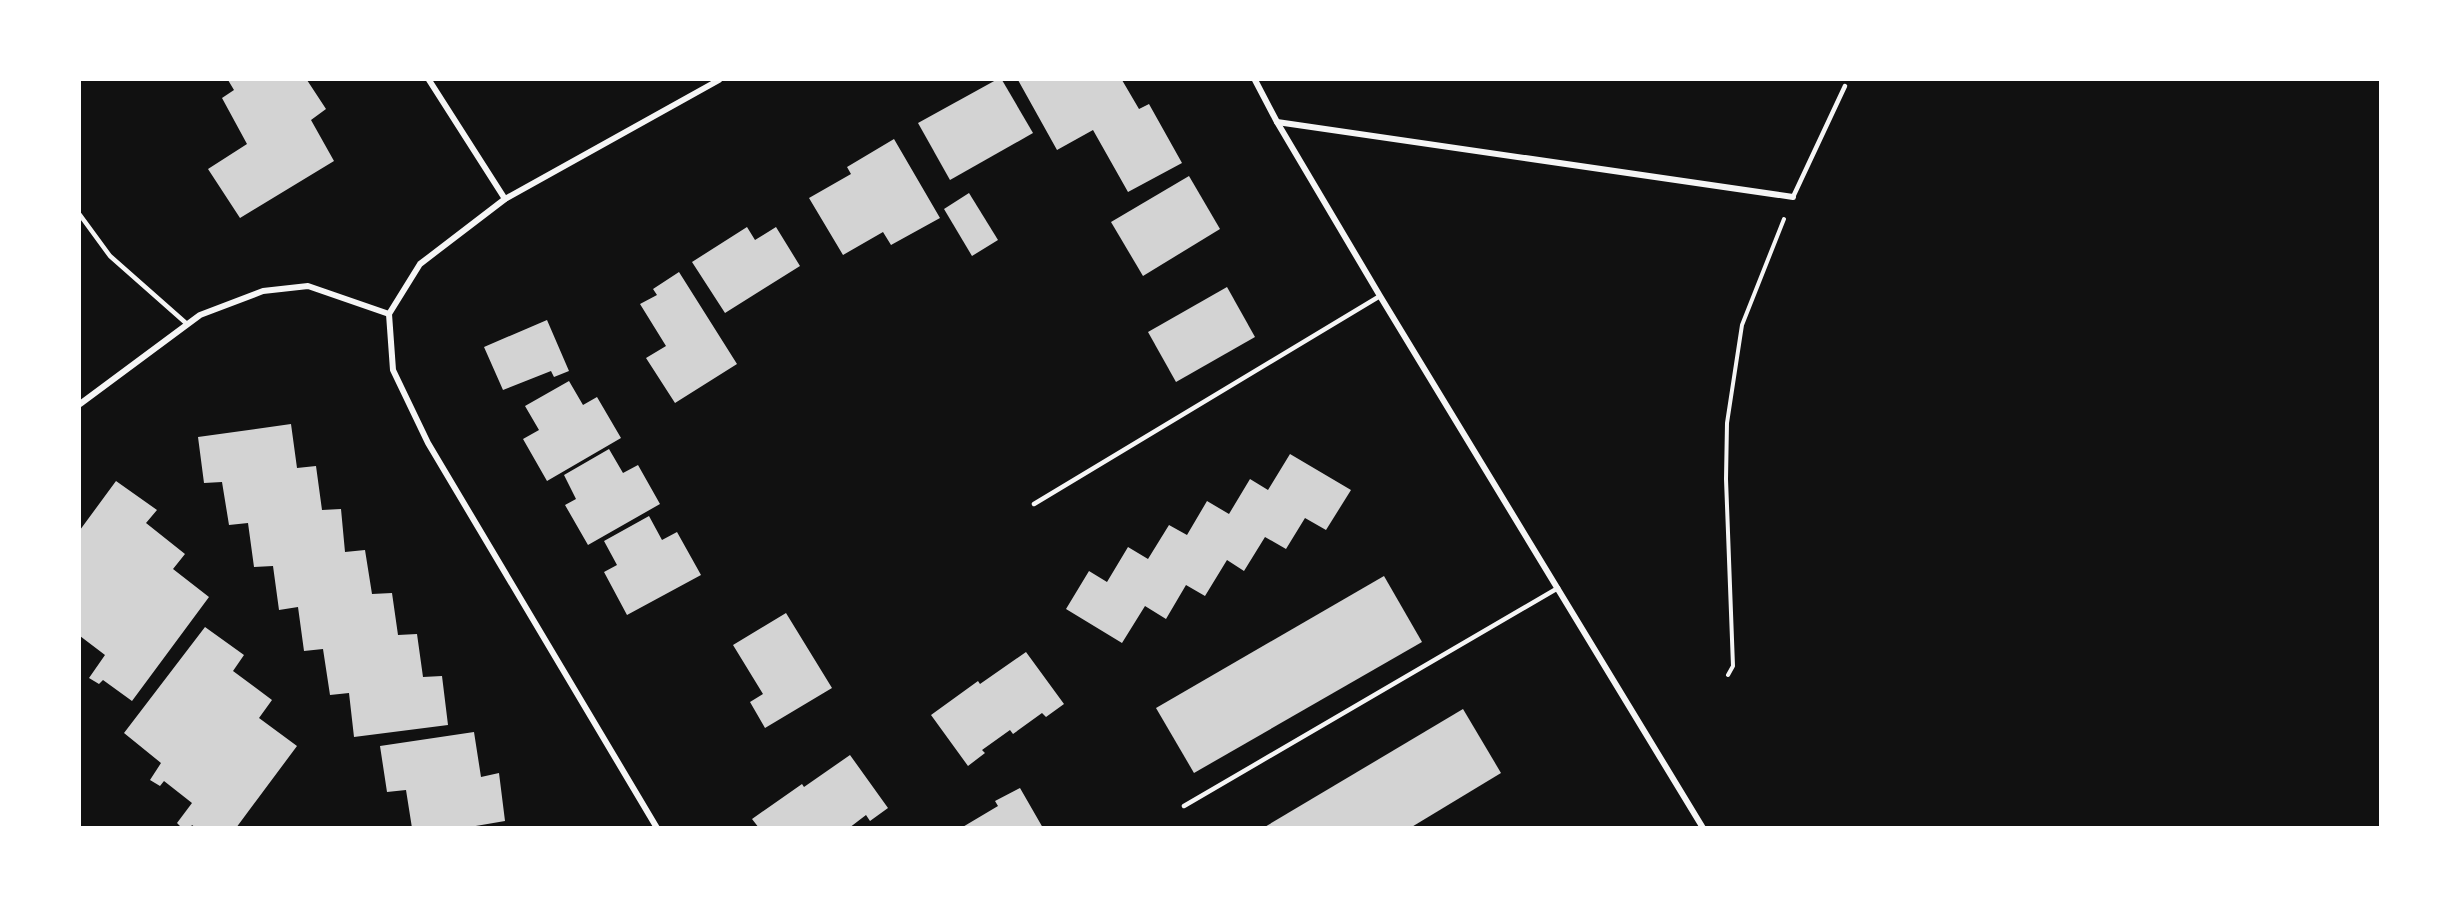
<svg xmlns="http://www.w3.org/2000/svg" width="2460" height="907" viewBox="0 0 2460 907" font-family="'Asap Condensed',sans-serif">
<style>
.building{fill:#d3d3d3}
.lines{fill:none;stroke-linecap:round;stroke-linejoin:round}
.path{stroke:#f5f5f5;stroke-width:4}
.service{stroke:#f5f5f5;stroke-width:4.5}
.minor{stroke:#f5f5f5;stroke-width:6}
</style>
<rect width="100%" height="100%" fill="#111"/>
<g class="building">
<path d="M 228,80 L 307,80 L 326,109 L 311,120 L 334,161 L 240,218 L 208,169 L 247,144 L 222,98 L 234,90 Z"/>
<path d="M 996,80 L 1002,80 L 1033,133 L 950,180 L 918,123 Z"/>
<path d="M 1018,80 L 1122,80 L 1139,109 L 1149,104 L 1182,163 L 1128,192 L 1093,130 L 1057,150 Z"/>
<path d="M 894,139 L 940,218 L 891,245 L 883,232 L 843,255 L 809,198 L 851,174 L 847,167 Z"/>
<path d="M 1189,176 L 1220,229 L 1143,276 L 1111,222 Z"/>
<path d="M 969,193 L 998,240 L 972,256 L 944,209 Z"/>
<path d="M 747,227 L 755,240 L 776,227 L 800,266 L 725,313 L 692,262 Z"/>
<path d="M 679,272 L 737,364 L 675,403 L 646,358 L 666,346 L 640,304 L 657,295 L 653,289 Z"/>
<path d="M 1227,287 L 1255,337 L 1176,382 L 1148,332 Z"/>
<path d="M 547,320 L 569,371 L 554,377 L 551,371 L 503,390 L 484,347 Z"/>
<path d="M 569,381 L 583,405 L 597,397 L 621,438 L 547,481 L 523,439 L 539,430 L 525,406 Z"/>
<path d="M 291,424 L 297,468 L 316,466 L 322,510 L 341,509 L 345,552 L 365,550 L 372,594 L 392,593 L 398,635 L 417,634 L 423,677 L 442,676 L 448,725 L 354,737 L 349,693 L 330,695 L 323,649 L 304,651 L 298,607 L 279,610 L 273,566 L 254,567 L 248,523 L 229,525 L 222,482 L 204,483 L 198,437 Z"/>
<path d="M 609,449 L 623,473 L 638,465 L 660,504 L 588,545 L 565,505 L 576,499 L 564,475 Z"/>
<path d="M 1290,454 L 1351,490 L 1326,530 L 1305,518 L 1286,549 L 1265,537 L 1244,571 L 1227,560 L 1205,596 L 1186,585 L 1166,619 L 1145,606 L 1122,643 L 1066,609 L 1089,571 L 1107,582 L 1128,547 L 1148,559 L 1169,525 L 1187,535 L 1207,501 L 1229,514 L 1250,479 L 1268,490 Z"/>
<path d="M 116,481 L 157,510 L 146,523 L 185,554 L 173,569 L 209,597 L 132,701 L 103,680 L 99,684 L 89,678 L 105,655 L 80,636 L 80,530 Z"/>
<path d="M 649,516 L 662,540 L 677,532 L 701,575 L 627,615 L 604,572 L 617,565 L 604,541 Z"/>
<path d="M 1384,576 L 1422,642 L 1194,773 L 1156,708 Z"/>
<path d="M 786,613 L 832,688 L 765,728 L 750,702 L 763,694 L 733,645 Z"/>
<path d="M 205,627 L 244,655 L 233,671 L 272,700 L 259,718 L 297,746 L 236,828 L 196,828 L 192,825 L 190,828 L 182,828 L 177,823 L 192,803 L 164,781 L 160,786 L 150,780 L 161,763 L 124,733 Z"/>
<path d="M 1026,652 L 1064,704 L 1046,717 L 1042,713 L 1013,734 L 1010,730 L 982,750 L 985,753 L 968,766 L 931,715 L 978,681 L 980,684 Z"/>
<path d="M 1463,709 L 1501,773 L 1410,828 L 1263,828 Z"/>
<path d="M 474,732 L 481,777 L 499,773 L 505,821 L 464,828 L 412,828 L 406,790 L 387,792 L 380,746 Z"/>
<path d="M 850,755 L 888,808 L 870,821 L 866,815 L 849,828 L 759,828 L 752,819 L 802,784 L 804,787 Z"/>
<path d="M 1020,788 L 1043,828 L 961,828 L 998,806 L 995,801 Z"/>
</g>
<g class="lines">
<path class="path" d="M 1728,675 L 1733,666 L 1726,479 L 1727,423 L 1742,325 L 1784,219"/>
<g class="service">
<path d="M 1793,197 L 1845,86"/>
<path d="M 80,215 L 110,256 L 187,324"/>
<path d="M 1034,504 L 1380,296"/>
<path d="M 1184,806 L 1558,588"/>
</g>
<g class="minor">
<path d="M 429,80 L 505,199"/>
<path d="M 1255,80 L 1277,122 L 1380,296 L 1703,828"/>
<path d="M 1277,122 L 1793,197"/>
<path d="M 80,404 L 200,315 L 263,291 L 308,286 L 389,314"/>
<path d="M 657,828 L 428,443 L 393,370 L 389,314 L 420,264 L 505,199 L 719,80"/>
</g>
</g>
<rect width="2460" height="907" fill="none" stroke="#ffffff" stroke-width="162"/>
</svg>
